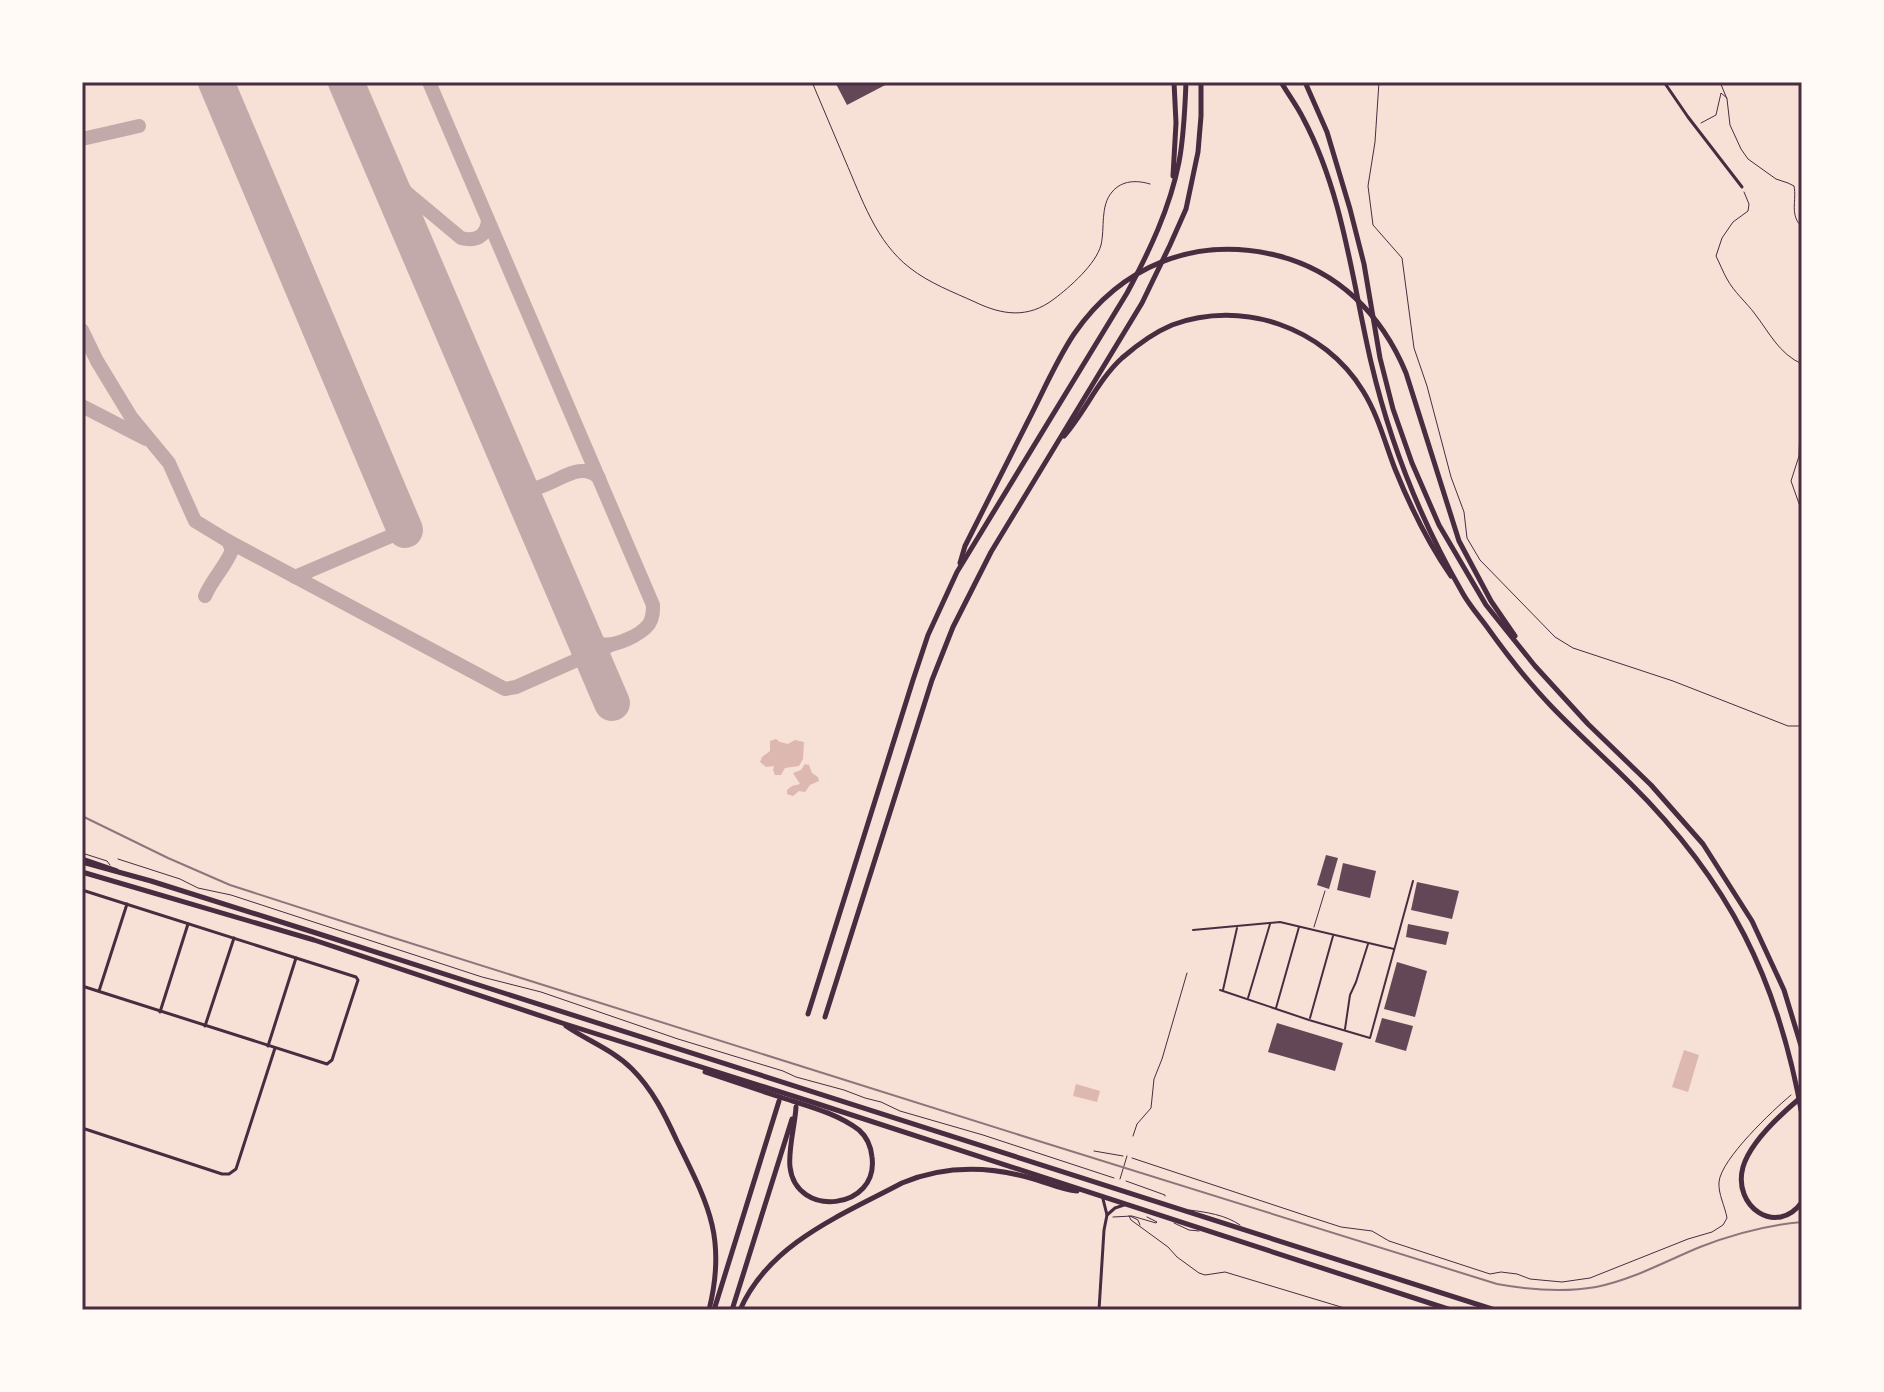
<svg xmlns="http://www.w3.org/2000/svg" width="1884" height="1392" viewBox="0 0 1884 1392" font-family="'Asap Condensed',sans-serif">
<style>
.water{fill:#dcb8b0}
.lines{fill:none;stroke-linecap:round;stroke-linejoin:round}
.taxiway{stroke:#c3aaaa;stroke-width:14}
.runway{stroke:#c3aaaa;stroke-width:36}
.building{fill:#644757}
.path{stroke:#4a2c40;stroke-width:1}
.service{stroke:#4a2c40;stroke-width:1}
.pedestrian{stroke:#4a2c40;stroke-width:2}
.minor{stroke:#4a2c40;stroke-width:3}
.motorway{stroke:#4a2c40;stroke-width:5}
.rail{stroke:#8f747c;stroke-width:2}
.neatline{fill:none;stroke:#4a2c40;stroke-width:3}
</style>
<rect width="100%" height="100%" fill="#f7e1d7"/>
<g class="water">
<path d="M 776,739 L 780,742 L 788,744 L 795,740 L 804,742 L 803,759 L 799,766 L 785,768 L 781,775 L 775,775 L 773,770 L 774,766 L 766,767 L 760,762 L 762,757 L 770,751 L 770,741 Z"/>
<path d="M 805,764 L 809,765 L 812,773 L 818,777 L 819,781 L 810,785 L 805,792 L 799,791 L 793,796 L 787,794 L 787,790 L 792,786 L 800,784 L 793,773 L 801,770 Z"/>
<path d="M 1684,1050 L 1699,1055 L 1688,1092 L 1672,1087 Z"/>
<path d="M 1076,1084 L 1100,1091 L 1097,1102 L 1073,1096 Z"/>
</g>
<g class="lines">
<g class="taxiway">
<path d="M 429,82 L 653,605 C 653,612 653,618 649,624 C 641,635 615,647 602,644 C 593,642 586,637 581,630"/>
<path d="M 82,139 L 139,126"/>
<path d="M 377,154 L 406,192 L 461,238 C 476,242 487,236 488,220"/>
<path d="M 82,330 L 97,361 L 131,417 L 169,463 L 195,521 L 228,541 L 505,689 L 516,687 L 613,644"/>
<path d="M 82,406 L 146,439"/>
<path d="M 515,476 L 520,483 L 535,488 C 557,484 580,459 599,478"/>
<path d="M 295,577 L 405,530"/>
<path d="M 205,596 C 212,579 226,566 232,550 L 228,541"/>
</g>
<g class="runway">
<path d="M 216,82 L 405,530"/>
<path d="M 346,82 L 612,703"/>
</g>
</g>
<g class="building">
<path d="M 835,82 L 891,82 L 847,105 Z"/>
<path d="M 1326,855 L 1338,858 L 1329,889 L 1317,885 Z"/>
<path d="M 1343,863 L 1376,871 L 1370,898 L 1337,890 Z"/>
<path d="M 1417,882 L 1459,891 L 1452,919 L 1411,910 Z"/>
<path d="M 1408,924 L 1449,932 L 1446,945 L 1406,937 Z"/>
<path d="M 1397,962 L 1427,971 L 1415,1017 L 1384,1009 Z"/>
<path d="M 1382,1018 L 1413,1026 L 1406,1051 L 1375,1042 Z"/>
<path d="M 1277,1023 L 1343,1043 L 1335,1071 L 1268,1052 Z"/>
</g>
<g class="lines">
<g class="path">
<path d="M 1379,82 L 1375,142 L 1368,186 L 1373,225 L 1402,258 L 1414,348 L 1427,386 L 1451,477 L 1464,512 L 1467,538 L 1480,560 L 1555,637 L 1573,648 L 1673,681 L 1788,726 L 1802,726"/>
<path d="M 1720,82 L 1727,99 L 1730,125 L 1741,149 L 1748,159 L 1776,179 L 1788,183 L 1794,186 C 1797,201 1789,215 1802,227"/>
<path d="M 1701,123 L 1716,115 L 1721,93 L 1727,98"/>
<path d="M 1744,192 L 1749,204 L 1748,211 L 1733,222 L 1722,238 L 1716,256 C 1720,264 1723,272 1727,279 C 1734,292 1746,302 1755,314 C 1769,332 1779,354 1802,364"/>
<path d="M 1802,418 L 1800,425 L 1799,456 L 1791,481 L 1802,512"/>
<path d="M 118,859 L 180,879 L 198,888 L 231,895 L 482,977 L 541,992 L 678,1039 L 783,1071 L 796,1077 L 844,1090 L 865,1098 L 881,1102 L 900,1111 L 983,1135 L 1114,1178"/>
<path d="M 1094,1151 L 1123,1156"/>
<path d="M 1132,1158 L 1307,1216 L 1341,1227 L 1372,1231 L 1389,1241 L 1490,1274 L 1501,1272 L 1517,1274 L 1530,1279 L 1562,1282 L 1590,1278 L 1688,1239 L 1712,1232 L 1723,1225 L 1727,1218 C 1725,1206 1718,1194 1719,1182 C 1721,1159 1773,1110 1791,1095"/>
<path d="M 1126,1181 L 1165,1195 L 1165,1196"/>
<path d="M 1129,1216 L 1131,1220 L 1168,1247 L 1177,1257 L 1199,1273 L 1205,1275 L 1225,1272 L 1351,1310"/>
<path d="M 1130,1216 L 1138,1220 L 1140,1225"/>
<path d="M 1113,1217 L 1132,1216 L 1156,1223 L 1157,1222 L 1147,1217"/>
</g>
<g class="service">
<path d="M 812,82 C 823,108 834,134 845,160 C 862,199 876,242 910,268 C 929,283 953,292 975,302 C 1002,315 1028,319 1054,299 C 1070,287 1096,264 1101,245 C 1105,228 1100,206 1112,192 C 1122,180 1137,180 1150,184"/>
<path d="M 82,853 L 107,861 L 110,865"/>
<path d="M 1314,927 L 1325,891"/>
<path d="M 1133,1136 L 1137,1124 L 1151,1108 L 1154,1079 L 1162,1059 L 1187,973"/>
<path d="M 1120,1179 L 1127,1156"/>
<path d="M 1189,1210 C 1206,1212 1226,1215 1240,1225"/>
<path d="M 1174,1223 L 1189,1230 L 1199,1231"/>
</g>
<g class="pedestrian">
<path d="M 1193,930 L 1280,922 L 1394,949"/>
<path d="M 1220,990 L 1309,1020 L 1370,1038 L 1413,881"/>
<path d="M 1223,990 L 1237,928"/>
<path d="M 1248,998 L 1270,924"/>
<path d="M 1276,1008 L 1299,927"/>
<path d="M 1310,1018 L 1333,936"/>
<path d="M 1345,1029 L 1350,995 L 1356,982 L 1368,944"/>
</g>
<g class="minor">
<path d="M 1664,82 L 1688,117 L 1742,187"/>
<path d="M 82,858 L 117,870"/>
<path d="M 82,890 L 356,977 L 358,980 L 332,1060 L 327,1064 L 82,986"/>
<path d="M 99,991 L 127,904"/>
<path d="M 160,1012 L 188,924"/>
<path d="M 205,1026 L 234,938"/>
<path d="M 268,1046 L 296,958"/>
<path d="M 82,1128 L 222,1174 L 229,1174 L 236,1169 L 275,1048"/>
<path d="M 1107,1215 L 1115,1208 L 1124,1205"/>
<path d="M 1099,1310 L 1104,1230 L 1107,1215 L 1103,1199"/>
</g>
<g class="motorway">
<path d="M 1281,82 C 1288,94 1297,106 1303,118 C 1343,193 1352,280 1371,362 C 1390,443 1421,521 1462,592 C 1469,605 1479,616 1487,627 C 1507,655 1528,682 1552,707 C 1577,733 1604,757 1630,783 C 1729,881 1778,979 1802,1115"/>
<path d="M 1305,82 L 1327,132 L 1350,209 L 1364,264 L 1380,358 L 1393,409 L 1412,463 L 1439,525 L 1486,605 L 1535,666 L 1588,724 L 1651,785 L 1703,844 L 1752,921 L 1784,990 L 1802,1049"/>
<path d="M 1173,176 L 1176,123 L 1174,82"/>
<path d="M 1064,436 C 1085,412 1098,380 1122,358 C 1137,345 1153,333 1172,325 C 1242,299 1324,327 1363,391 C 1378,415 1385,443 1395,469 C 1410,506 1428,543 1451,576"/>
<path d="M 960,563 L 965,546 C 986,504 1007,462 1028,421 C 1043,392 1056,361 1074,334 C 1121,266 1194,236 1275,255 C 1338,270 1382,315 1406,373 L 1459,541 L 1491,601 L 1515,636"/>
<path d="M 82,862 L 151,881 L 313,932 L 1495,1310"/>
<path d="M 82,872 L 314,940 L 562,1023 L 815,1103 L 1451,1310"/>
<path d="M 808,1014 L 913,680 L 928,635 L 957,572 L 1127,293 C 1149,252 1170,208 1179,162 C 1184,136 1185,109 1186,82"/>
<path d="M 825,1017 L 932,680 L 953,627 L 991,552 L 1142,303 L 1170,245 L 1186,209 L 1198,152 L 1201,116 L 1201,82"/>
<path d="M 566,1026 C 588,1041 613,1050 632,1069 C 653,1090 665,1115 677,1141 C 708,1204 727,1238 709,1310"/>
<path d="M 705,1072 C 732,1081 759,1090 786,1099 C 811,1107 838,1114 859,1130 C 867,1137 871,1147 872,1157 C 879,1210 796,1219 790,1167 C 788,1150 795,1125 796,1107"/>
<path d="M 1799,1099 C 1780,1115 1750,1143 1743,1167 C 1732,1207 1777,1237 1802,1202"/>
<path d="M 714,1310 L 779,1101"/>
<path d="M 732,1310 L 792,1119"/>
<path d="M 740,1310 C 769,1243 842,1215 902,1183 C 945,1165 990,1166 1034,1179 C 1048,1183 1062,1190 1077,1191"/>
</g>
<path class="rail" d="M 82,816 L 168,858 L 230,885 L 391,937 L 1029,1138 L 1497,1284 C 1530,1290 1562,1293 1596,1287 C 1632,1280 1666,1261 1700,1247 C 1733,1234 1767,1225 1802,1222"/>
</g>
<rect width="1884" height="1392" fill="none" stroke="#fffaf5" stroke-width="168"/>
<rect x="84" y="84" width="1716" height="1224" class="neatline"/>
</svg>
